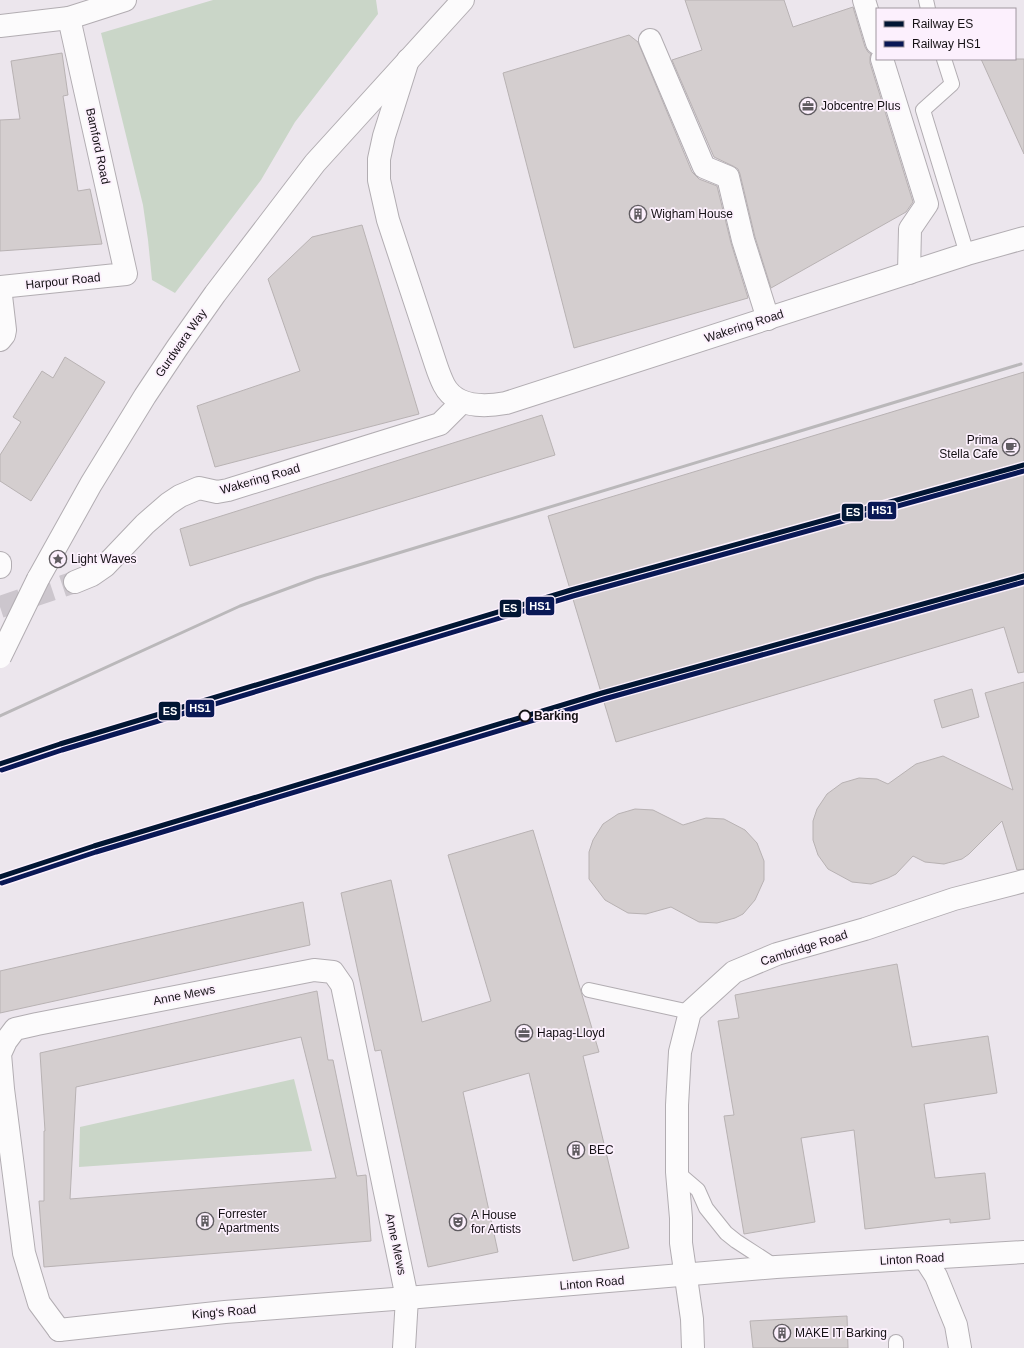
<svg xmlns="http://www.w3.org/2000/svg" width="1024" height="1348" viewBox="0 0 1024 1348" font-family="Arial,sans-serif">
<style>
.green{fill:#cad6c8}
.building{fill:#d4cecf;stroke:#b8b2b3;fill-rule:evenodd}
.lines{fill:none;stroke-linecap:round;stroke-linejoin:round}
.street-tunnel{stroke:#ccc6cd;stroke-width:22;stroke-dasharray:22 11;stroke-linecap:butt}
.lane-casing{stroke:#b2adb2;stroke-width:16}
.street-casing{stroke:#b2adb2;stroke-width:24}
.primary-casing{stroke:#b2adb2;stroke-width:24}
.lane{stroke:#fcfbfc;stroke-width:14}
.street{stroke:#fcfbfc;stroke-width:22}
.primary{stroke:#fcfbfc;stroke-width:22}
.rail{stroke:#bab8ba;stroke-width:3}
.primary-bridge-casing{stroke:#b2adb2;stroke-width:24;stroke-linecap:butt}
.primary-bridge{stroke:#fcfbfc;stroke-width:22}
.rail-1-casing{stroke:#fcf0fd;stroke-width:8}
.rail-2-casing{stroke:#fcf0fd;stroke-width:8}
.rail-1{stroke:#011633;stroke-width:5}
.rail-2{stroke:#091855;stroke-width:5}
.stop-dot{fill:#fcf0fd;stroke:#151115;stroke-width:2}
.labels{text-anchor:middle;stroke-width:3.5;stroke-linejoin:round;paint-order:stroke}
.poi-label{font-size:12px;fill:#151115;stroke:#fcf0fd;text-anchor:start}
.street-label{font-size:12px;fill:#151115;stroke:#fcf0fd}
.stop-label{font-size:12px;font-weight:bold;fill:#151115;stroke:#fcf0fd;text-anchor:start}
.line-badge{stroke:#fcf0fd;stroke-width:1.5}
.badge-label{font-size:11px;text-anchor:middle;font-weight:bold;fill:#fff}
</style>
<rect width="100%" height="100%" fill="#ece6ed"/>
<g class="green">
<path d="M 213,0 L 376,0 L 378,14 L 295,122 L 261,180 L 175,293 L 152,280 L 148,240 L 143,205 L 101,33 Z"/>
<path d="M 294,1079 L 312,1151 L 79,1167 L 80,1127 Z"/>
</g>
<g class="building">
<path d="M 685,0 L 784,0 L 793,27 L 853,7 L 865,47 L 868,52 L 871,54 L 870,57 L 870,63 L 913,202 L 906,212 L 771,288 L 755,237 L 740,174 L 738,169 L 733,166 L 714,157 L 672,60 L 702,50 Z"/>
<path d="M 629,35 L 638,42 L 692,172 L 699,179 L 717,186 L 731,243 L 748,298 L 574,348 L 503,73 Z"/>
<path d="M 62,53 L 68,95 L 63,96 L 78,191 L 90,189 L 102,244 L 0,251 L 0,120 L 20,119 L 11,61 Z"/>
<path d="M 981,59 L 1024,59 L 1024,154 Z"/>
<path d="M 362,225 L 419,414 L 215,467 L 197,406 L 300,371 L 268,279 L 312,237 Z"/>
<path d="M 65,357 L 105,382 L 31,501 L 0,481 L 0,455 L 21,422 L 13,417 L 42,371 L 53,378 Z"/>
<path d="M 1024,372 L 1024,672 L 1018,673 L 1004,627 L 616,742 L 548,516 Z"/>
<path d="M 542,415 L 555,455 L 190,566 L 180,529 Z"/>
<path d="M 1024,682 L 1024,869 L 1017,870 L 1002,821 L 969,854 L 962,859 L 944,864 L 925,862 L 913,856 L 896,874 L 888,878 L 871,884 L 852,882 L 828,869 L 818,855 L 813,840 L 813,821 L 817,809 L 827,794 L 842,783 L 859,778 L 877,779 L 888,784 L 916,764 L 943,756 L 1013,790 L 985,693 Z"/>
<path d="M 972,689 L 979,717 L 942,728 L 934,700 Z"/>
<path d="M 635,809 L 653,810 L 683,825 L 706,818 L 724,819 L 745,830 L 757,843 L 764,861 L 764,880 L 755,900 L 743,914 L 735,918 L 717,923 L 699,922 L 671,907 L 646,914 L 628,913 L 605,900 L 589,879 L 589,852 L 593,840 L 603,824 L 618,814 Z"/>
<path d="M 533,830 L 599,1052 L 583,1056 L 629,1248 L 573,1261 L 529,1073 L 463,1092 L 498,1252 L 428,1267 L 381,1050 L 375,1051 L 341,893 L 391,880 L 422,1022 L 491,1001 L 448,855 Z"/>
<path d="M 303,902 L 310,945 L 0,1013 L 0,971 Z"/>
<path d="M 897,964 L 912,1047 L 988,1036 L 997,1093 L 924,1104 L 935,1178 L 985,1173 L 990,1219 L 950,1223 L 950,1219 L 865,1229 L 854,1130 L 801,1138 L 815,1222 L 744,1234 L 724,1116 L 734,1115 L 718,1021 L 739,1018 L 735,995 Z"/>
<path d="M 317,991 L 328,1060 L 333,1060 L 357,1176 L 366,1175 L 371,1241 L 44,1267 L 39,1201 L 44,1201 L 44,1131 L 45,1131 L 40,1053 ZM 301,1037 L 336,1178 L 70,1199 L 76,1087 Z"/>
<path d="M 847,1316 L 848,1348 L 753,1348 L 750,1321 Z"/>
</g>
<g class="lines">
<path class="street-tunnel" d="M 0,607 L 75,582"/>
<defs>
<g id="lane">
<path d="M 926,0 L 928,9"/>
<path d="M 944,59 L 952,84 L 923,110 L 967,254"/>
<path d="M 589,990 L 690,1012"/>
<path d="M 677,1172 L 698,1190 L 706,1208 L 726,1233 L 736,1241 L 776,1267"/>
<path d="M 896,1342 L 896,1348"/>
</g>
<g id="street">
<path d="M 864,0 L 877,43"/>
<path d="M 0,26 L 69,18 L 125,0"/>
<path d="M 650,40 L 704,167 L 728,177 L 743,240 L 768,319"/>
<path d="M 882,59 L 927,204 L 910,229 L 909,273"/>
<path d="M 408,60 L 384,136 L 379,159 L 379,180 L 388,220 L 436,365 C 438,371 441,379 444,385 C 456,408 484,407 506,403 L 967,254 L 1024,238"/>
<path d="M 0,287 L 126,274 L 69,18"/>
<path d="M 0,340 L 4,335 L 5,330 L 0,287"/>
<path d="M 0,563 L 0,567"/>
<path d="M 75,582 L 92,575 L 105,566 L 145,524 L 168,504 L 180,496 L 199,488 L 217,492 L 228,490 L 440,424 L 462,402"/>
<path d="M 925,1259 L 936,1276 L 956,1325 L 960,1348"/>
<path d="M 59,1330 L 39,1303 L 24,1253 L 3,1089 L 0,1054 L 6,1041 L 15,1029 L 37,1024 L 314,970 L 333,972 L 342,985 L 407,1298 L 404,1348"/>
<path d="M 59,1330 L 225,1312 L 407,1298 L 776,1267 L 1024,1252"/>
<path d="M 693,1348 L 692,1319 L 681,1243 L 681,1218 L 677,1172 L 677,1105 L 680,1052 L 690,1012 L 734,972 L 777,954 L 865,929 L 954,899 L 1024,881"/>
</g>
<path id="primary" d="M 38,579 L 91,484 L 145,396 L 177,348 L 215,294 L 315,163 L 463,0"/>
</defs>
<use href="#lane" class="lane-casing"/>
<use href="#street" class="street-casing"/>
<use href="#primary" class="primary-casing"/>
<use href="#lane" class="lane"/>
<use href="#street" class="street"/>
<use href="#primary" class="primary"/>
<path class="rail" d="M 0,716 L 240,606 L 316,578 L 1021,364"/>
<defs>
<path id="primary-bridge" d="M 0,657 L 38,579"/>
</defs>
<use href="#primary-bridge" class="primary-bridge-casing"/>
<use href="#primary-bridge" class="primary-bridge"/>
<defs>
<g id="rail-1">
<path d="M 0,764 L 60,744 L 571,590 L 1024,465"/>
<path d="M 0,877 L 94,846 L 602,693 L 1024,576"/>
</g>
<g id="rail-2">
<path d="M 2,770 L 62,750 L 573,596 L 1024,471"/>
<path d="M 2,883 L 96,852 L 604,699 L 1024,582"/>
</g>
</defs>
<use href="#rail-1" class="rail-1-casing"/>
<use href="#rail-2" class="rail-2-casing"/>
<use href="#rail-1" class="rail-1"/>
<use href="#rail-2" class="rail-2"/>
</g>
<defs>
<symbol id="office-ring" viewBox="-11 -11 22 22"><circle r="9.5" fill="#fcf0fd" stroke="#605c61" stroke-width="1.5"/><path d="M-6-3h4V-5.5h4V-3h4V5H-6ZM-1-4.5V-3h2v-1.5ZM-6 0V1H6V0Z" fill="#605c61"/></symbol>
<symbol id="building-ring" viewBox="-11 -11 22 22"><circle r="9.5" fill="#fcf0fd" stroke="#605c61" stroke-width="1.5"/><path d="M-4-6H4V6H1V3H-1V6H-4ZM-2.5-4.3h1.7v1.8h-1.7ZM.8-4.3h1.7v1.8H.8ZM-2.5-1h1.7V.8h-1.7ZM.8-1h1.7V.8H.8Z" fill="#605c61"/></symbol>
<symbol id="cafe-ring" viewBox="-11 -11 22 22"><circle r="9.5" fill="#fcf0fd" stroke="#605c61" stroke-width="1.5"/><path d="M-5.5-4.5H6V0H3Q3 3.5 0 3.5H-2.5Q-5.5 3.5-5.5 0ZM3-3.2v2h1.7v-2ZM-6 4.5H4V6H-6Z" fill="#605c61"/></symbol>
<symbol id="sight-ring" viewBox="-11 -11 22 22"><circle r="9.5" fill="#fcf0fd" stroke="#605c61" stroke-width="1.5"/><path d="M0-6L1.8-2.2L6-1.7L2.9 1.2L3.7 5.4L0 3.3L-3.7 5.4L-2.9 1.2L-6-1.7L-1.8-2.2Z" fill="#605c61"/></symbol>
<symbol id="theatre-ring" viewBox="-11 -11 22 22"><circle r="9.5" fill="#fcf0fd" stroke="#605c61" stroke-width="1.5"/><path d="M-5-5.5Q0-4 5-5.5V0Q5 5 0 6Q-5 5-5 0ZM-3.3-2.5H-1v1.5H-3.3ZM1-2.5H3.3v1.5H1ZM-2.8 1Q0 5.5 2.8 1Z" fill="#605c61"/></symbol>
</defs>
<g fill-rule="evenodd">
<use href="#office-ring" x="798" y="96" width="20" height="20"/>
<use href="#building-ring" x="628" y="204" width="20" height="20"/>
<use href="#cafe-ring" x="1001" y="437" width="20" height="20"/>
<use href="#sight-ring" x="48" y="549" width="20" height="20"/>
<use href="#office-ring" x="514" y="1023" width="20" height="20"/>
<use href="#building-ring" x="566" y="1140" width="20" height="20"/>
<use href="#building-ring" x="195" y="1211" width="20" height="20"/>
<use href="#theatre-ring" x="448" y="1212" width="20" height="20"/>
<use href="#building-ring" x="772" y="1323" width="20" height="20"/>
</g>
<circle class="stop-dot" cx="525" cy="716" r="5.5"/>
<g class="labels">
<g class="poi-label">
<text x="821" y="110">Jobcentre Plus</text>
<text x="651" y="218">Wigham House</text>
<text x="998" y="444" text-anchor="end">Prima<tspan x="998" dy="14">Stella Cafe</tspan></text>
<text x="71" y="563">Light Waves</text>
<text x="537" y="1037">Hapag-Lloyd</text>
<text x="589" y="1154">BEC</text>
<text x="218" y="1218">Forrester<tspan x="218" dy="14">Apartments</tspan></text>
<text x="471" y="1219">A House<tspan x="471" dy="14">for Artists</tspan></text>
<text x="795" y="1337">MAKE IT Barking</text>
</g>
<g class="street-label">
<text transform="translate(98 146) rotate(78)" y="4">Bamford Road</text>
<text transform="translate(63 281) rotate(-6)" y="4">Harpour Road</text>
<text transform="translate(744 326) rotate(-18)" y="4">Wakering Road</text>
<text transform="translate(181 343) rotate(-55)" y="4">Gurdwara Way</text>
<text transform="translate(260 479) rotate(-16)" y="4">Wakering Road</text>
<text transform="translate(804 948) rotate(-18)" y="4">Cambridge Road</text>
<text transform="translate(184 995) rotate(-11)" y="4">Anne Mews</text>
<text transform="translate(396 1244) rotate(78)" y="4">Anne Mews</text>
<text transform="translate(912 1259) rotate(-3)" y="4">Linton Road</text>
<text transform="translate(592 1283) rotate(-5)" y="4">Linton Road</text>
<text transform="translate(224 1312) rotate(-5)" y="4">King's Road</text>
</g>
<g class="stop-label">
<text x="534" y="720">Barking</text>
</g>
</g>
<g class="line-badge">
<rect x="867" y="501" width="30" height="19" rx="4" fill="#091855"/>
<rect x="841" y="503" width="23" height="19" rx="4" fill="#011633"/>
<rect x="525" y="596" width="30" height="20" rx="4" fill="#091855"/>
<rect x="499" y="599" width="23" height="19" rx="4" fill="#011633"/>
<rect x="185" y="699" width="30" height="19" rx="4" fill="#091855"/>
<rect x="158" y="701" width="23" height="20" rx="4" fill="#011633"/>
</g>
<g class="badge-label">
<text x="882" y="514">HS1</text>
<text x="853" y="516">ES</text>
<text x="540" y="610">HS1</text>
<text x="510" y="612">ES</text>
<text x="200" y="712">HS1</text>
<text x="170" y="715">ES</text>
</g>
<rect x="876" y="8" width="140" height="52" fill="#fcf0fd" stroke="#a097a0"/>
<rect x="884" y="21" width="20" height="6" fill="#011633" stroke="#a097a0"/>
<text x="912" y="28" font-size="12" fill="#151115">Railway ES</text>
<rect x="884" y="41" width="20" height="6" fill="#091855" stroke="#a097a0"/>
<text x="912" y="48" font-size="12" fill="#151115">Railway HS1</text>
</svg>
